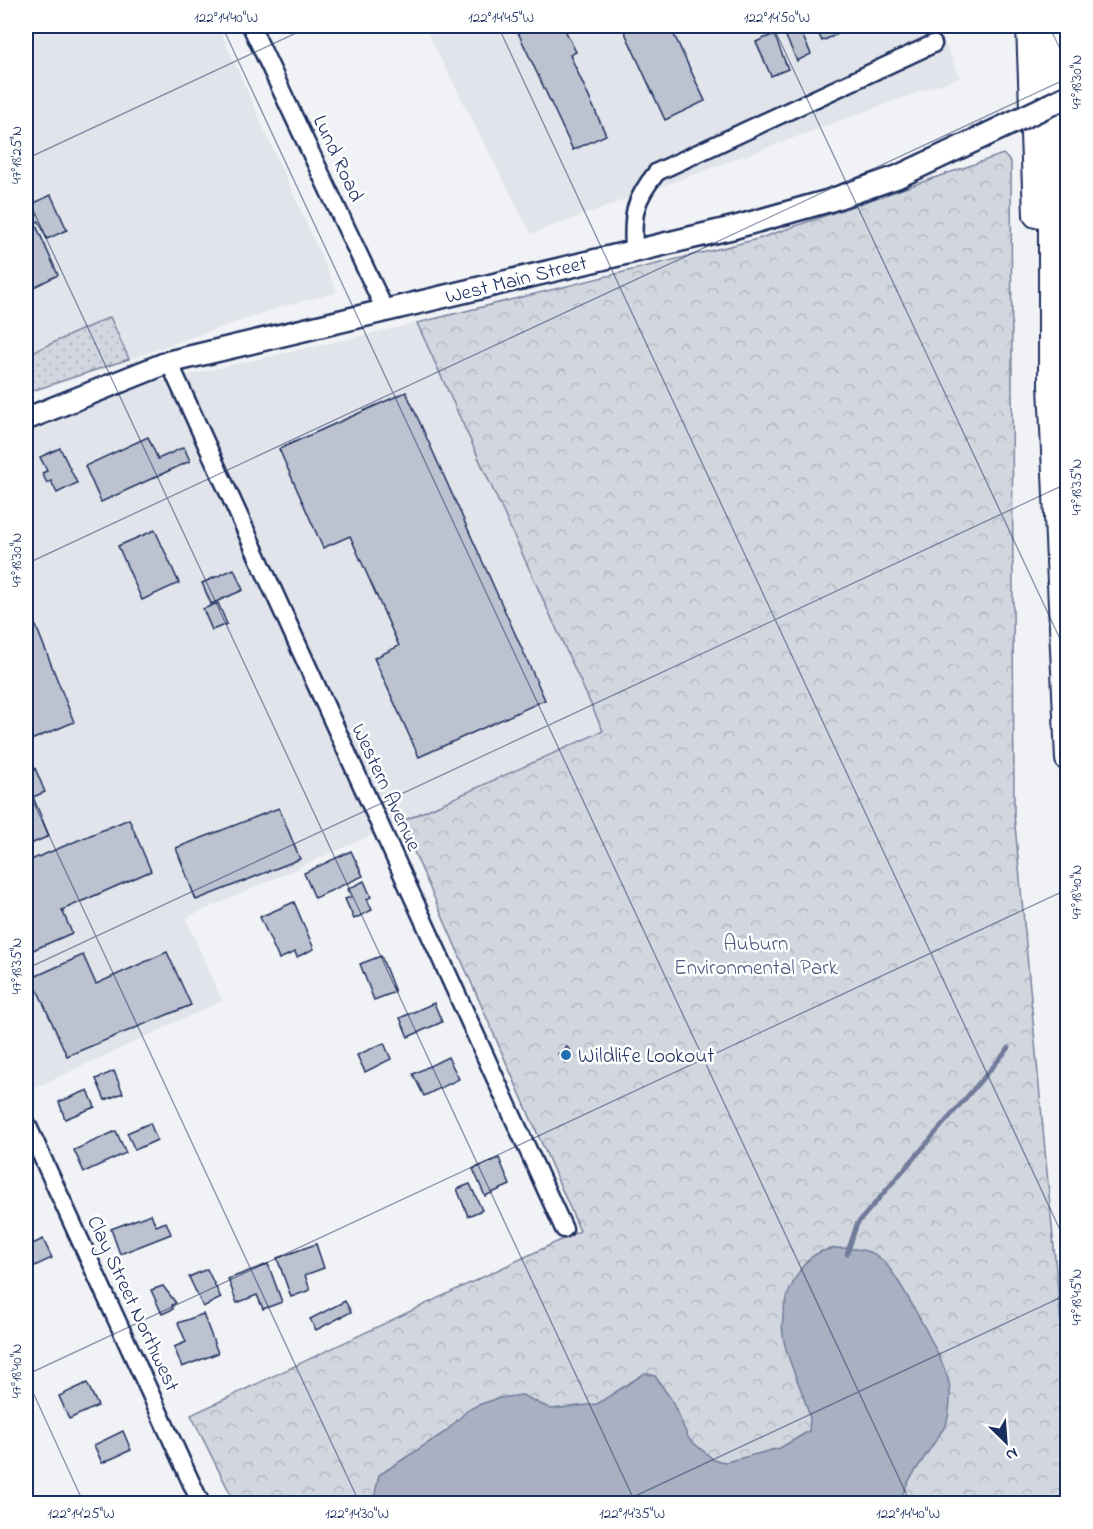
<svg xmlns="http://www.w3.org/2000/svg" width="1093" height="1529" viewBox="0 0 1093 1529" font-family="'Indie Flower',sans-serif">
<style>
.built{fill:#e1e4ea}
.grass{fill:url(#grass-dots);stroke:#76829e;stroke-width:1.5}
.park{fill:url(#park-crowns);stroke:#76829e;stroke-width:1.5}
.water{fill:#a8b0c2;stroke:#707c9a;stroke-width:1.5}
.lines{fill:none;stroke-linecap:round;stroke-linejoin:round}
.stream{stroke:#707c9a;stroke-width:4.5}
.building{fill:#bcc2d0;stroke:#1b2f5e;stroke-width:1.5}
.minor-casing{stroke:#1b2f5e;stroke-width:21}
.major-casing{stroke:#1b2f5e;stroke-width:26}
.highway-casing{stroke:#1b2f5e;stroke-width:28}
.minor{stroke:#fff;stroke-width:16}
.major{stroke:#fff;stroke-width:21}
.highway{stroke:#fff;stroke-width:24}
.major-bridge-casing{stroke:#1b2f5e;stroke-width:26;stroke-linecap:butt}
.major-bridge{stroke:#fff;stroke-width:21}
.ticks{fill:none;stroke:#1b2f5e;stroke-width:1.5;stroke-opacity:0.45}
.poi-dot{fill:#1f6fb2;stroke:#fff;stroke-width:2}
.labels{text-anchor:middle;stroke-width:5;stroke-linejoin:round;paint-order:stroke}
.street-label{font-size:21px;fill:#1b2f5e;stroke:#fff}
.park-label{font-size:21px;fill:#49597e;stroke:#fff}
.poi-label{font-size:21px;fill:#1b2f5e;stroke:#fff;text-anchor:start}
.neatline{fill:none;stroke:#1b2f5e;stroke-width:2}
.ticks-label{font-size:15px;text-anchor:middle;fill:#1b2f5e}
</style>
<defs>
<pattern id="grass-dots" width="8" height="8" patternUnits="userSpaceOnUse" patternTransform="scale(1.5)"><rect width="8" height="8" fill="#d2d6df"/><path d="M2 2h.1M6 6h.1" fill="none" stroke="#b4b8c2" stroke-width="1.8" stroke-linecap="round"/></pattern>
<pattern id="park-crowns" width="20" height="18" patternUnits="userSpaceOnUse" patternTransform="scale(1.5)"><rect width="20" height="18" fill="#d2d6df"/><path d="M2 6a3 3 0 1 1 6 0M12 15a3 3 0 1 1 6 0" fill="none" stroke="#b4b8c2"/></pattern>
</defs>
<rect width="100%" height="100%" fill="#f1f2f5"/>
<filter id="ink" filterUnits="userSpaceOnUse"><feTurbulence type="fractalNoise" baseFrequency=".0167" numOctaves="2"/><feDisplacementMap in="SourceGraphic" scale="12" xChannelSelector="R" yChannelSelector="G"/><feConvolveMatrix kernelMatrix="1 2 1 2 8 2 1 2 1" color-interpolation-filters="sRGB"/></filter>
<g filter="url(#ink)">
<g class="built">
<path d="M 26,26 L 218,26 L 337,292 L 277,308 L 129,359 L 110,317 L 26,355 Z"/>
<path d="M 424,26 L 937,26 L 960,77 L 531,234 Z"/>
<path d="M 417,323 L 603,732 L 186,918 L 222,1001 L 33,1089 L 26,1070 L 26,434 L 140,386 Z"/>
</g>
<path class="grass" d="M 110,317 L 129,359 L 26,393 L 26,355 Z"/>
<path class="park" d="M 1003,154 L 1011,162 L 1014,814 L 1061,1324 L 1067,1352 L 1067,1503 L 235,1503 L 191,1415 L 580,1231 L 401,822 L 603,731 L 417,323 L 758,239 Z"/>
<path class="water" d="M 836,1248 C 851,1249 868,1248 880,1258 C 897,1271 941,1356 948,1379 C 952,1392 950,1412 946,1425 L 908,1482 L 899,1503 L 373,1503 L 379,1475 L 445,1432 L 468,1410 L 478,1405 L 499,1398 L 522,1395 L 551,1409 L 597,1404 L 645,1373 L 655,1376 L 671,1399 L 689,1439 L 714,1460 L 726,1462 L 780,1448 L 809,1431 L 810,1419 C 798,1366 764,1336 795,1279 C 805,1260 814,1251 836,1248 Z"/>
<g class="lines">
<path class="stream" d="M 847,1254 L 857,1224 L 1009,1048"/>
</g>
<g class="building">
<path d="M 515,26 L 563,26 L 576,52 L 570,55 L 606,135 L 573,150 Z"/>
<path d="M 622,26 L 670,26 L 705,101 L 665,120 Z"/>
<path d="M 787,26 L 798,26 L 811,54 L 797,61 L 782,28 Z"/>
<path d="M 815,26 L 856,26 L 822,41 Z"/>
<path d="M 774,34 L 788,69 L 771,76 L 756,42 Z"/>
<path d="M 51,195 L 67,230 L 47,239 L 39,221 L 35,223 L 58,275 L 26,291 L 26,201 L 33,217 L 37,215 L 32,204 Z"/>
<path d="M 406,392 L 545,700 L 419,757 L 374,658 L 399,646 L 350,536 L 323,548 L 279,449 Z"/>
<path d="M 148,437 L 158,459 L 184,447 L 190,461 L 101,502 L 85,466 Z"/>
<path d="M 60,448 L 77,483 L 57,493 L 51,481 L 47,483 L 42,473 L 47,471 L 40,457 Z"/>
<path d="M 155,530 L 179,583 L 142,600 L 118,546 Z"/>
<path d="M 234,569 L 243,590 L 211,604 L 202,583 Z"/>
<path d="M 218,603 L 227,624 L 212,630 L 203,609 Z"/>
<path d="M 36,626 L 74,722 L 26,742 L 26,630 Z"/>
<path d="M 35,768 L 45,792 L 33,797 L 49,836 L 26,846 L 26,772 Z"/>
<path d="M 279,808 L 300,859 L 196,900 L 176,848 Z"/>
<path d="M 129,819 L 151,871 L 62,910 L 72,933 L 26,953 L 26,862 Z"/>
<path d="M 351,851 L 363,876 L 315,898 L 304,873 Z"/>
<path d="M 364,881 L 371,897 L 367,899 L 372,910 L 354,919 L 345,899 L 351,897 L 348,889 Z"/>
<path d="M 294,902 L 314,949 L 297,957 L 295,952 L 279,959 L 260,917 Z"/>
<path d="M 167,952 L 191,1005 L 67,1056 L 32,978 L 83,955 L 96,984 Z"/>
<path d="M 381,956 L 395,992 L 374,1000 L 360,964 Z"/>
<path d="M 434,1003 L 442,1022 L 408,1037 L 400,1018 Z"/>
<path d="M 384,1043 L 391,1059 L 365,1072 L 357,1055 Z"/>
<path d="M 567,1047 L 574,1056 L 565,1063 L 558,1054 Z"/>
<path d="M 448,1057 L 459,1079 L 424,1096 L 413,1074 Z"/>
<path d="M 114,1071 L 123,1093 L 105,1100 L 96,1079 Z"/>
<path d="M 88,1090 L 95,1107 L 65,1119 L 59,1102 Z"/>
<path d="M 150,1123 L 157,1140 L 135,1150 L 127,1133 Z"/>
<path d="M 116,1131 L 126,1153 L 84,1172 L 74,1150 Z"/>
<path d="M 499,1158 L 510,1185 L 485,1196 L 473,1169 Z"/>
<path d="M 470,1184 L 482,1210 L 468,1216 L 457,1189 Z"/>
<path d="M 151,1214 L 156,1226 L 166,1222 L 171,1234 L 120,1254 L 111,1229 Z"/>
<path d="M 43,1239 L 52,1258 L 26,1270 L 26,1247 Z"/>
<path d="M 316,1244 L 324,1268 L 305,1275 L 310,1290 L 291,1297 L 277,1258 Z"/>
<path d="M 268,1264 L 282,1302 L 263,1309 L 257,1295 L 237,1303 L 228,1279 Z"/>
<path d="M 207,1269 L 221,1298 L 203,1307 L 189,1277 Z"/>
<path d="M 163,1286 L 176,1303 L 172,1305 L 173,1309 L 162,1314 L 151,1290 Z"/>
<path d="M 345,1301 L 351,1312 L 316,1330 L 310,1319 Z"/>
<path d="M 203,1314 L 218,1353 L 182,1367 L 174,1347 L 186,1342 L 178,1323 Z"/>
<path d="M 87,1383 L 98,1406 L 69,1419 L 59,1396 Z"/>
<path d="M 123,1431 L 131,1450 L 102,1463 L 94,1445 Z"/>
</g>
<g class="lines">
<defs>
<g id="minor">
<path d="M 251,26 L 385,310"/>
<path d="M 634,250 C 632,214 634,200 657,172 L 933,44"/>
<path d="M 169,362 L 564,1229"/>
<path d="M 26,1122 L 201,1504"/>
</g>
<path id="major" d="M 26,419 L 169,362 L 736,227 L 828,201 L 897,177 L 982,137"/>
<g id="highway">
<path d="M 1029,26 L 1036,215"/>
<path d="M 1051,26 L 1051,385 L 1068,759"/>
</g>
</defs>
<use href="#minor" class="minor-casing"/>
<use href="#major" class="major-casing"/>
<use href="#highway" class="highway-casing"/>
<use href="#minor" class="minor"/>
<use href="#major" class="major"/>
<use href="#highway" class="highway"/>
<defs>
<path id="major-bridge" d="M 982,137 L 1068,96"/>
</defs>
<use href="#major-bridge" class="major-bridge-casing"/>
<use href="#major-bridge" class="major-bridge"/>
</g>
</g>
<path class="ticks" d="M 222,26 L 911,1504M 498,26 L 1068,1247M 773,26 L 1068,656M 1049,26 L 1068,65M 26,159 L 311,26M 26,195 L 636,1504M 26,564 L 1068,78M 26,786 L 360,1504M 26,969 L 1068,483M 26,1375 L 1068,889M 26,1377 L 84,1504M 618,1504 L 1068,1294"/>
<circle class="poi-dot" cx="566" cy="1055" r="6"/>
<g class="labels">
<g class="street-label">
<text transform="translate(339 158) rotate(65)" y="7">Lund Road</text>
<text transform="translate(516 279) rotate(-14)" y="7">West Main Street</text>
<text transform="translate(387 787) rotate(65)" y="7">Western Avenue</text>
<text transform="translate(134 1303) rotate(65)" y="7">Clay Street Northwest</text>
</g>
<g class="park-label">
<text x="756" y="950">Auburn<tspan x="756" dy="24">Environmental Park</tspan></text>
</g>
<g class="poi-label">
<text x="578" y="1062">Wildlife Lookout</text>
</g>
</g>
<rect width="1093" height="1529" fill="none" stroke="#fff" stroke-width="66"/>
<g transform="translate(1006 1442) rotate(155)" stroke="#ffffff" stroke-width="4.5" paint-order="stroke">
<path d="M0-4.5L10 22L0 15L-10 22Z" fill="#1b2f5e"/>
<text y="-9" font-size="16" font-weight="bold" text-anchor="middle" fill="#1b2f5e">N</text>
</g>
<rect x="33" y="33" width="1027" height="1463" class="neatline"/>
<g class="ticks-label">
<text x="226" y="22">122°14'40"W</text>
<text x="501" y="22">122°14'45"W</text>
<text x="777" y="22">122°14'50"W</text>
<text transform="translate(1076 82) rotate(-90)" y="5">47°18'30"N</text>
<text transform="translate(16 155) rotate(-90)" y="5">47°18'25"N</text>
<text transform="translate(1076 487) rotate(-90)" y="5">47°18'35"N</text>
<text transform="translate(16 560) rotate(-90)" y="5">47°18'30"N</text>
<text transform="translate(1076 892) rotate(-90)" y="5">47°18'40"N</text>
<text transform="translate(16 966) rotate(-90)" y="5">47°18'35"N</text>
<text transform="translate(1076 1297) rotate(-90)" y="5">47°18'45"N</text>
<text transform="translate(16 1371) rotate(-90)" y="5">47°18'40"N</text>
<text x="81" y="1518">122°14'25"W</text>
<text x="357" y="1518">122°14'30"W</text>
<text x="632" y="1518">122°14'35"W</text>
<text x="908" y="1518">122°14'40"W</text>
</g>
</svg>
